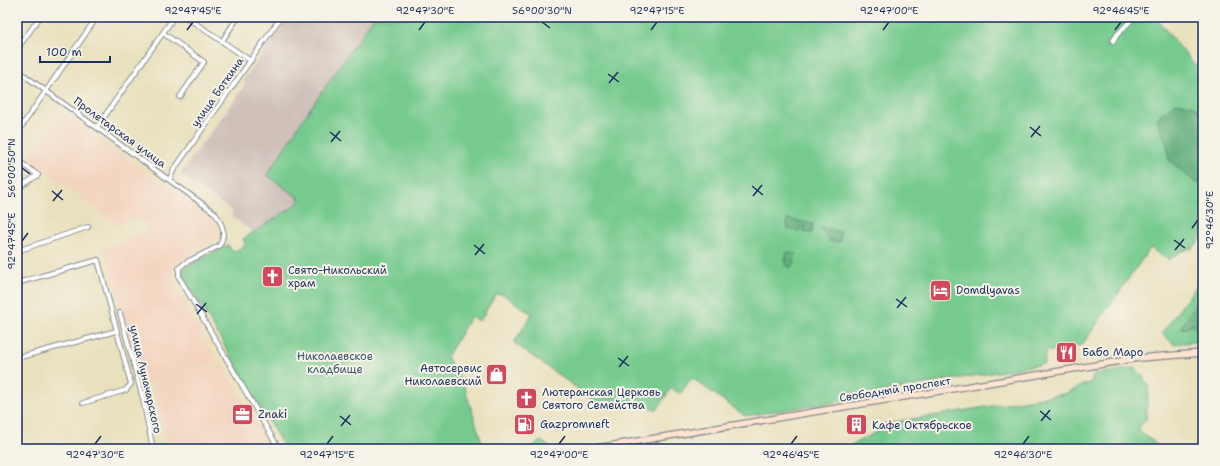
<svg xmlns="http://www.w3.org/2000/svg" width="1220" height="466" viewBox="0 0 1220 466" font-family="'Shantell Sans',sans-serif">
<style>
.built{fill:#f3d4be}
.industrial{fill:#cfc0ba}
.green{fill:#76ca8e;stroke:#487c76}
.forest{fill:#60ae79;stroke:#3e6e6c}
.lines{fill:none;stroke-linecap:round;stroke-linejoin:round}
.minor-casing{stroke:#82888e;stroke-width:6}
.secondary-casing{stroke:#82888e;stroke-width:8}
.minor{stroke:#fff;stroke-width:4}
.secondary{stroke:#fde4d1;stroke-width:5.5}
.ticks{fill:none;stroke:#1b2f5e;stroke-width:1.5}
.labels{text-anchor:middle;stroke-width:4;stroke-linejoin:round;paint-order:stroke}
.street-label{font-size:11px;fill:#1b2f5e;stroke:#f7f3e8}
.poi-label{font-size:11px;fill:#1b2f5e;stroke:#f7f3e8;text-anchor:start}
.park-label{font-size:11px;fill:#32566a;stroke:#f7f3e8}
.neatline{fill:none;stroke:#1b2f5e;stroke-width:1.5}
.ticks-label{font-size:10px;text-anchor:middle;fill:#1b2f5e}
</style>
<rect width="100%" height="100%" fill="#f7f3e8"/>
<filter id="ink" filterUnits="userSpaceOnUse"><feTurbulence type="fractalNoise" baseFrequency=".025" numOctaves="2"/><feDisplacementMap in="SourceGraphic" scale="8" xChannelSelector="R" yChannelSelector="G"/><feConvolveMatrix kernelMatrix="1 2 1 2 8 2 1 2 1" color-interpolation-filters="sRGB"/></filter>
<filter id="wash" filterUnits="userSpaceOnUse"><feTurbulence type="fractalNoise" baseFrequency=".012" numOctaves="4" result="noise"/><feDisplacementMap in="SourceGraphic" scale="16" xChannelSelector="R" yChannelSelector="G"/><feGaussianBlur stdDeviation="0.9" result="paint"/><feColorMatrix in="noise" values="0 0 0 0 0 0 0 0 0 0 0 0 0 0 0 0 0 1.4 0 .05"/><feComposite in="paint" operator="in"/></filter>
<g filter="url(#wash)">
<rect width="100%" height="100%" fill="#e9e1be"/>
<g class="built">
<path d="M 62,111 L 169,188 L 175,188 L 211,215 L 217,226 L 218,233 L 216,240 L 175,264 L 171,275 L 218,363 L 143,385 L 103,248 L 148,231 L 140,216 L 118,225 L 28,158 Z"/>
<path d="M 223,364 L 271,449 L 168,449 L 153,383 Z"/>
</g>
<path class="industrial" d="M 288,17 L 374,17 L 303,119 L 267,174 L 300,199 L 296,205 L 271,222 L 252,232 L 231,215 L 233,212 L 180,174 L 246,84 L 243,81 Z"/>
<g class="green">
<path d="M 374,17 L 1155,17 L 1203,75 L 1203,236 L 1194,247 L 1180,252 L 1168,260 L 1150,248 L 1082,345 L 1046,352 L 1044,364 L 897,389 L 858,396 L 851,400 L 745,416 L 692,378 L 680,394 L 671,388 L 657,410 L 606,400 L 602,406 L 514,343 L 532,314 L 502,294 L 496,294 L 480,321 L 471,316 L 447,357 L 463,383 L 484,449 L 285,449 L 182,273 L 186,267 L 228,245 L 233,252 L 246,245 L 243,239 L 296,205 L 300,199 L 267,175 L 303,119 Z"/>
<path d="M 1203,277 L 1203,341 L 1173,344 L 1162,333 Z"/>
<path d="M 1136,368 L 1149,385 L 1146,419 L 1138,429 L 1162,449 L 855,449 L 851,445 L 879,431 L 877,425 L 1064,394 L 1091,382 L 1094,374 Z"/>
<path d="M 541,441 L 550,447 L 529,449 Z"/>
</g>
<g class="forest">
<path d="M 1176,103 L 1192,105 L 1203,114 L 1203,182 L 1196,183 L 1169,160 L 1167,144 L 1157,120 L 1160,115 Z"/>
<path d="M 787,219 L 813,224 L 812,233 L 804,232 L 805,226 L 803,226 L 800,231 L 788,229 Z"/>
<path d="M 823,227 L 840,232 L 840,242 L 829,241 L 821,231 Z"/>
<path d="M 787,252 L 796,254 L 794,264 L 790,268 L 785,264 Z"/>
<path d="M 1201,297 L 1203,329 L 1197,330 L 1193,325 L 1183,329 L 1182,325 C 1190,316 1193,307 1201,297 Z"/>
</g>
</g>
<g filter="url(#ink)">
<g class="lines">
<defs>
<g id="minor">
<path d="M 186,17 L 251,61"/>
<path d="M 163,33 L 204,62 L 180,97"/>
<path d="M 222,41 L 238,17"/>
<path d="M 1113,41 L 1116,36 L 1134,17"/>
<path d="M 17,49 L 40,17"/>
<path d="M 17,70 L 215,213 C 222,224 227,233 219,246 L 185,263 L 179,268 L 179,277 L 279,449"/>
<path d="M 97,127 L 174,17"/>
<path d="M 17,133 L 97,17"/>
<path d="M 17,160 L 38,175 L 23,185 L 17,187"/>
<path d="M 170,179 L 173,171 L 281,17"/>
<path d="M 17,251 L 88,227"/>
<path d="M 17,283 L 98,260 L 131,384 L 126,390 L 83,403"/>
<path d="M 120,313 L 143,399 L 153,449"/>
<path d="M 17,358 L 116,331"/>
</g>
<path id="secondary" d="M 590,449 L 1139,358 L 1203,353"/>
</defs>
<use href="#minor" class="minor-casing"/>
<use href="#secondary" class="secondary-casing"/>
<use href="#minor" class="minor"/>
<use href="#secondary" class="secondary"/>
</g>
</g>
<path class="ticks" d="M 542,22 L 550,28M 187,30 L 193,22M 419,30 L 425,22M 651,30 L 657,22M 883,30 L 889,22M 1115,30 L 1121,22M 608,74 L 619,82M 609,83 L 618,72M 1030,127 L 1041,136M 330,132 L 341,141M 1031,137 L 1040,126M 331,142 L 340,131M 22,168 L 30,174M 752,186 L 763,195M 52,191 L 63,200M 753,196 L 762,185M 53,201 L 62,190M 1192,228 L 1198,220M 1174,240 L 1185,248M 22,241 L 28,233M 474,245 L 485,254M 1175,250 L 1184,239M 475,255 L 484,244M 896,299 L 907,307M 196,304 L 207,312M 897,308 L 906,297M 197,314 L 206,303M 618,358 L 629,366M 619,367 L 628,356M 1040,411 L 1051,420M 340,416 L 351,425M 1041,421 L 1050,410M 341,426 L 350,415M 95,444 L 101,436M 327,444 L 333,436M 559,444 L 565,436M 791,444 L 797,436M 1023,444 L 1029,436"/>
<defs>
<symbol id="church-square" viewBox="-11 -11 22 22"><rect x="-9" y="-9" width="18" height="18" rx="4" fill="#d1495b" stroke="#f7f3e8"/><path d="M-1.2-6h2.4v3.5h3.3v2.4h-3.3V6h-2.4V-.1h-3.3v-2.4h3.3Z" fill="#fff"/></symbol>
<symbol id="hotel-square" viewBox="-11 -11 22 22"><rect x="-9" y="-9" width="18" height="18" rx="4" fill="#d1495b" stroke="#f7f3e8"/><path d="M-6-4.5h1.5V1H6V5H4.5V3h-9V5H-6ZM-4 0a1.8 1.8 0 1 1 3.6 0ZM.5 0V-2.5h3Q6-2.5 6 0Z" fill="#fff"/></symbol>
<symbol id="restaurant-square" viewBox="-11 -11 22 22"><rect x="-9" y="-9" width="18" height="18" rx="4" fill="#d1495b" stroke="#f7f3e8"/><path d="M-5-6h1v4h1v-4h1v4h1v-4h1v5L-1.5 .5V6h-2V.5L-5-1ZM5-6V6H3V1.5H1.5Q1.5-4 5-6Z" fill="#fff"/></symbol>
<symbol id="shop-square" viewBox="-11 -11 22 22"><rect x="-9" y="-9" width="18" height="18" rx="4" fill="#d1495b" stroke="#f7f3e8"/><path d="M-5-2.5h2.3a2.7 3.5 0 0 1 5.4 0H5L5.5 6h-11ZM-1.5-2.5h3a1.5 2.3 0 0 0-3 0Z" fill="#fff"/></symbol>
<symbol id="office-square" viewBox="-11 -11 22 22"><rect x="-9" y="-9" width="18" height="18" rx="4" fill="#d1495b" stroke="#f7f3e8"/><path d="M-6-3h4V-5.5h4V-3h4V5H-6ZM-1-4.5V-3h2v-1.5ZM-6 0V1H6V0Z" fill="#fff"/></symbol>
<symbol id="fuel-square" viewBox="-11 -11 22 22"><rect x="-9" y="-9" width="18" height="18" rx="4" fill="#d1495b" stroke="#f7f3e8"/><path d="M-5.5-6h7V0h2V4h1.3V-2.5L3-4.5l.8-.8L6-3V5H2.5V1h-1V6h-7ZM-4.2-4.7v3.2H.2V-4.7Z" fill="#fff"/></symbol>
<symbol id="building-square" viewBox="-11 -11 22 22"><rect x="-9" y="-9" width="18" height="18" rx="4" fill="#d1495b" stroke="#f7f3e8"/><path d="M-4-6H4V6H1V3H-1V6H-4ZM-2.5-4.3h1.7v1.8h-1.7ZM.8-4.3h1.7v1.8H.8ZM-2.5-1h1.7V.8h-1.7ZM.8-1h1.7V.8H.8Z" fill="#fff"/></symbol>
</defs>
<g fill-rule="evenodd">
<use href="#church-square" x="260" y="264" width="25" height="25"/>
<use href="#hotel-square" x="928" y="278" width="25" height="25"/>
<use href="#restaurant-square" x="1054" y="340" width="25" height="25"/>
<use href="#shop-square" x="484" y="362" width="25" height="25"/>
<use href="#church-square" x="514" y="386" width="25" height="25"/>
<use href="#office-square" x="230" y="402" width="25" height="25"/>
<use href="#fuel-square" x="512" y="412" width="25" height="25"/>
<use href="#building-square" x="844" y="412" width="25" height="25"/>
</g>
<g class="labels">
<g class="street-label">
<text transform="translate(217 92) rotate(-55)" y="4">улица Боткина</text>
<text transform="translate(120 132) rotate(36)" y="4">Пролетарская улица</text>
<text transform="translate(146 379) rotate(77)" y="4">улица Луначарского</text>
<text transform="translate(895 389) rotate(-9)" y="4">Свободный проспект</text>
</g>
<g class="poi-label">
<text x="288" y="274">Свято-Никольский<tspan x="288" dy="13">храм</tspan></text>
<text x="956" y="294">Domdlyavas</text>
<text x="1082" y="356">Бабо Маро</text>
<text x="482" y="372" text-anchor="end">Автосервис<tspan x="482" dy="13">Николаевский</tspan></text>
<text x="542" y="396">Лютеранская Церковь<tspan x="542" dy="13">Святого Семейства</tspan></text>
<text x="258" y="418">Znaki</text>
<text x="540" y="428">Gazpromneft</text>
<text x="872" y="429">Кафе Октябрьское</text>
</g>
<g class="park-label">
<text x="335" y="360">Николаевское<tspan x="335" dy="13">кладбище</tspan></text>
</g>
</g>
<rect width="1220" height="466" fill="none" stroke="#f7f3e8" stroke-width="44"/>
<path d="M40 56v6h70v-6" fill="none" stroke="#1b2f5e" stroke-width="2"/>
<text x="46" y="56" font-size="12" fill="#1b2f5e" stroke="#f7f3e8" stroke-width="3" paint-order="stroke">100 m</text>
<rect x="22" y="22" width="1176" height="422" class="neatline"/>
<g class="ticks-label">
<text x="193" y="14">92°47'45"E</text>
<text x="425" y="14">92°47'30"E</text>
<text x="542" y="14">56°00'30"N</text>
<text x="657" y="14">92°47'15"E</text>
<text x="889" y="14">92°47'00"E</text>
<text x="1121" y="14">92°46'45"E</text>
<text transform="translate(11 168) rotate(-90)" y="4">56°00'50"N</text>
<text transform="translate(1209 220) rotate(-90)" y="4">92°46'30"E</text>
<text transform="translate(11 241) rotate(-90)" y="4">92°47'45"E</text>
<text x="95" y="458">92°47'30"E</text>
<text x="327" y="458">92°47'15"E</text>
<text x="559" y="458">92°47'00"E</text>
<text x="791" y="458">92°46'45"E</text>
<text x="1023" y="458">92°46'30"E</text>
</g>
</svg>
